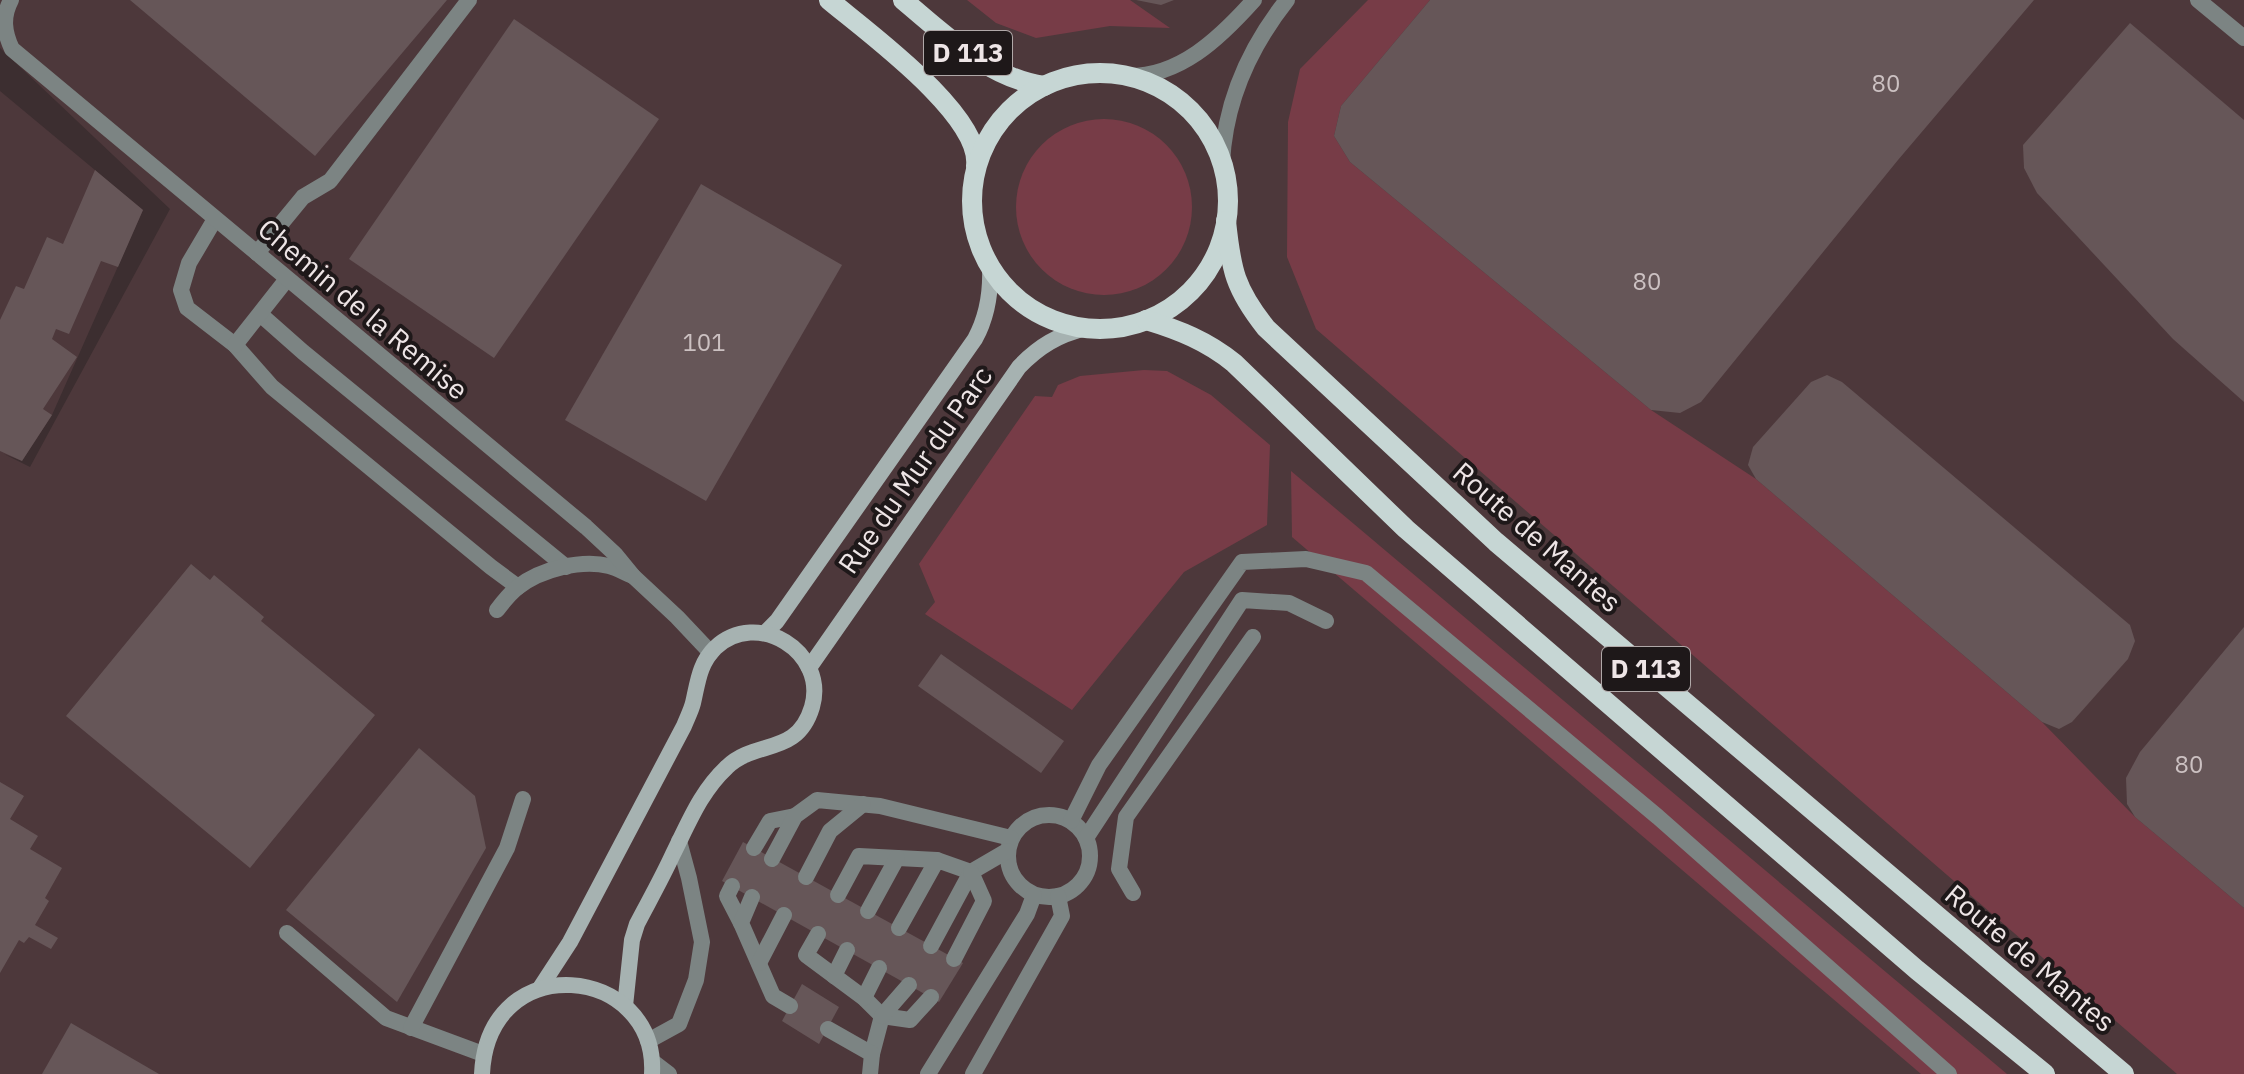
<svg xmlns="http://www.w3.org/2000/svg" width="2244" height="1074" viewBox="0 0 2244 1074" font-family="'IBM Plex Sans',sans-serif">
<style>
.built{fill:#4d383b}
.green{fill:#773c47}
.building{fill:#665658}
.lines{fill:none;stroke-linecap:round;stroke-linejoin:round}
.lane{stroke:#7c8483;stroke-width:16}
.street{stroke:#7c8483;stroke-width:16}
.secondary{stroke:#a6b2b1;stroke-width:16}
.primary{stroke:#c6d6d4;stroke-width:20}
.labels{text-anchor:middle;stroke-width:8;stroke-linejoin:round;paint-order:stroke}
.number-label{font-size:24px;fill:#ccc1c2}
.shield{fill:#1e1819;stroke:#b0a8a8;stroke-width:2}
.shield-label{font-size:26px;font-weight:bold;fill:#eee5e6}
.street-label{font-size:28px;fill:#eee5e6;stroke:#1e1819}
</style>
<rect width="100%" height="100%" fill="#3c2e30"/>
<path class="built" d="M 0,0 L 2244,0 L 2244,1074 L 0,1074 L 0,91 L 143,210 L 52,415 L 22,461 L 4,454 L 30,467 L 170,209 L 0,48 Z"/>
<g class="green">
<path d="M 967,0 L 1130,0 L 1170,28 L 1110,26 L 1036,38 L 996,23 Z"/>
<path d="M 1368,0 L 1430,0 L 1341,106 L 1334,136 L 1350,162 L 1651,410 L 1756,479 L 2042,722 L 2135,817 L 2244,908 L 2244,1074 L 2177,1074 L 1316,329 L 1287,257 L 1288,122 L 1300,69 Z"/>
<circle cx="1104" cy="207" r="88"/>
<path d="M 1144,370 L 1167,371 L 1211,395 L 1270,445 L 1267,525 L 1184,572 L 1072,710 L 925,614 L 935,602 L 919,564 L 1035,396 L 1052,397 L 1058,385 L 1080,376 Z"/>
<path d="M 1291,471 L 2007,1074 L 1921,1074 L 1292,537 Z"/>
</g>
<g class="building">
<path d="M 130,0 L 447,0 L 315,156 Z"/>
<path d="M 1136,0 L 1174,0 L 1161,5 Z"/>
<path d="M 1430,0 L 2034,0 L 1898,160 L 1701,402 L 1680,413 L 1651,410 L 1350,162 L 1334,136 L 1341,106 Z"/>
<path d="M 514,19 L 659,119 L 494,358 L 349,259 Z"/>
<path d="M 2130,23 L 2244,120 L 2244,402 L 2173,339 L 2037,193 L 2024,168 L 2023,145 Z"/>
<path d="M 95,170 L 143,210 L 118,267 L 101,261 L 69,334 L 56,329 L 52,339 L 77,357 L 43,409 L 52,415 L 22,461 L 0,451 L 0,320 L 16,286 L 24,289 L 47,237 L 63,244 Z"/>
<path d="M 701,184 L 842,265 L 706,501 L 565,420 Z"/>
<path d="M 1827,375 L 1842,382 L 2130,625 L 2135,641 L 2128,659 L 2072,722 L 2059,729 L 2042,722 L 1756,479 L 1748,465 L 1753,447 L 1811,382 Z"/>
<path d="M 191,564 L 210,580 L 214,575 L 264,617 L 261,621 L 375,715 L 250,868 L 66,716 Z"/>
<path d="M 2244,627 L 2244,908 L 2135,817 L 2127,804 L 2126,778 L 2140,752 Z"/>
<path d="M 941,654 L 1064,741 L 1041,773 L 918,686 Z"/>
<path d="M 419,748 L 475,796 L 486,848 L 397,1002 L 286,910 Z"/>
<path d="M 0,782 L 24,796 L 10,819 L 38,836 L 30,849 L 62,868 L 45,898 L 49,901 L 35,925 L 58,938 L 51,949 L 29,937 L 24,943 L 19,940 L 0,973 Z"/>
<path d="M 743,842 L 963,963 L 939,1002 L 722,881 Z"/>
<path d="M 802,984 L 839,1007 L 819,1044 L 782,1021 Z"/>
<path d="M 71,1023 L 159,1074 L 42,1074 Z"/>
</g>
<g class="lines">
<g class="lane">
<path d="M 215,219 L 189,263 L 181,290 L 187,308 L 235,345 L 272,387 L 491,567 L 518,587"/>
<path d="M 257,253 L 303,197 L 330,181 L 469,0"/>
<path d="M 260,314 L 303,352 L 566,567"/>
<path d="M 235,345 L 287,279"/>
<path d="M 497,610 C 503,602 510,593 518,587 C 541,569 582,559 609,566 C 617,568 625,573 633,576"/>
<circle cx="1049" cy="856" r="41"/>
<path d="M 1071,821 L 1099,765 L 1242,562 L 1306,559 L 1366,573 L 1658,817 L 1949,1074"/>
<path d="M 1086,838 L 1242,600 L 1289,603 L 1326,621"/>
<path d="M 754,848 L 770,821 L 795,816"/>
<path d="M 772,859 L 795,816 L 817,800 L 880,806 L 1011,838"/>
<path d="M 806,877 L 830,831 L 863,804"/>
<path d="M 732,886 L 727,896 L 741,923"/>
<path d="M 1133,893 L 1119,869 L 1126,817 L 1253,637"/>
<path d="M 838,895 L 859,856 L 937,860"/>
<path d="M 752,897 L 741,923 L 773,996 L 790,1006"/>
<path d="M 868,911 L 897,858"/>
<path d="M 899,928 L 937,860 L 971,872 L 1007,851"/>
<path d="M 287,933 L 386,1018 L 483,1054"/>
<path d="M 818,934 L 806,955 L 864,998 L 882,1016 L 872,1054"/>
<path d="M 931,946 L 971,872"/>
<path d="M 954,959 L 984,901 L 971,872"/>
<path d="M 759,963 L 784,915"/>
<path d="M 834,976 L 847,950"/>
<path d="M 864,998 L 879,968"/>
<path d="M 882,1016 L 910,1020 L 931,997"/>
<path d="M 882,1016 L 909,985"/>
<path d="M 411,1028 L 507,848 L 523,799"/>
<path d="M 828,1029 L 872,1054 L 870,1074"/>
<path d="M 648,1041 L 679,1024 L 696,980 L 702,942 L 689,878 L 679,841"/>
<path d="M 652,1061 L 669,1074"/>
<path d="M 928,1074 L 1027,914 L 1034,895"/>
<path d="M 973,1074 L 1062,916 L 1058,896"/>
</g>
<g class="street">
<path d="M 11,0 C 2,17 4,32 12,49 L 586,527 L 615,554 L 633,576 L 677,617 L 711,653"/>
<path d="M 2198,0 L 2244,38"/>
<path d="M 1125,76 C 1179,78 1220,38 1254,0"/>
<path d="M 1222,163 C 1225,102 1249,48 1287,0"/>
</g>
<g class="secondary">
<path d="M 765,633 L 777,621 L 975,339 C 987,317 991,291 990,267"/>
<path d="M 809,668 L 1019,367 C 1039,346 1058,335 1086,328"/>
<path d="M 540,988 L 570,942 L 684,726 C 687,718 691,711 693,703 C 698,682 699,664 715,648 C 757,608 828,652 812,707 C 797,757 756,739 727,767 C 701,791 689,822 673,854 C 662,878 649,901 637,924 L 632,940 L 625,1006"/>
<path d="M 482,1074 C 488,946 658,965 652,1074"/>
</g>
<g class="primary">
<path d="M 829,0 C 866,31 982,115 976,166"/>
<path d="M 903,0 C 944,34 988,78 1044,86"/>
<circle cx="1100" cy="201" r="128"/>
<path d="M 1226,221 C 1231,270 1235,289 1266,328 L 1496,542 L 2124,1074"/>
<path d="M 1146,320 C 1179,330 1207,341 1234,363 L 1406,529 L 1917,970 L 2045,1074"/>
</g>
</g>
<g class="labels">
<g class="number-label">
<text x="1886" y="92">80</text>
<text x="1647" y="290">80</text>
<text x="704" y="351">101</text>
<text x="2189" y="773">80</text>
</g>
<g class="shield">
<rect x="924" y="31" width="88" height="44" rx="6"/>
<rect x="1602" y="647" width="88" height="44" rx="6"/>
</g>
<g class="shield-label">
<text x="968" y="62">D 113</text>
<text x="1646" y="678">D 113</text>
</g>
<g class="street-label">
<text transform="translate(363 309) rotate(40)" y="10">Chemin de la Remise</text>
<text transform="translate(915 470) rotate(-55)" y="10">Rue du Mur du Parc</text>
<text transform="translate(1537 537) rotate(41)" y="10">Route de Mantes</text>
<text transform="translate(2030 958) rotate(40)" y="10">Route de Mantes</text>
</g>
</g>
</svg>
